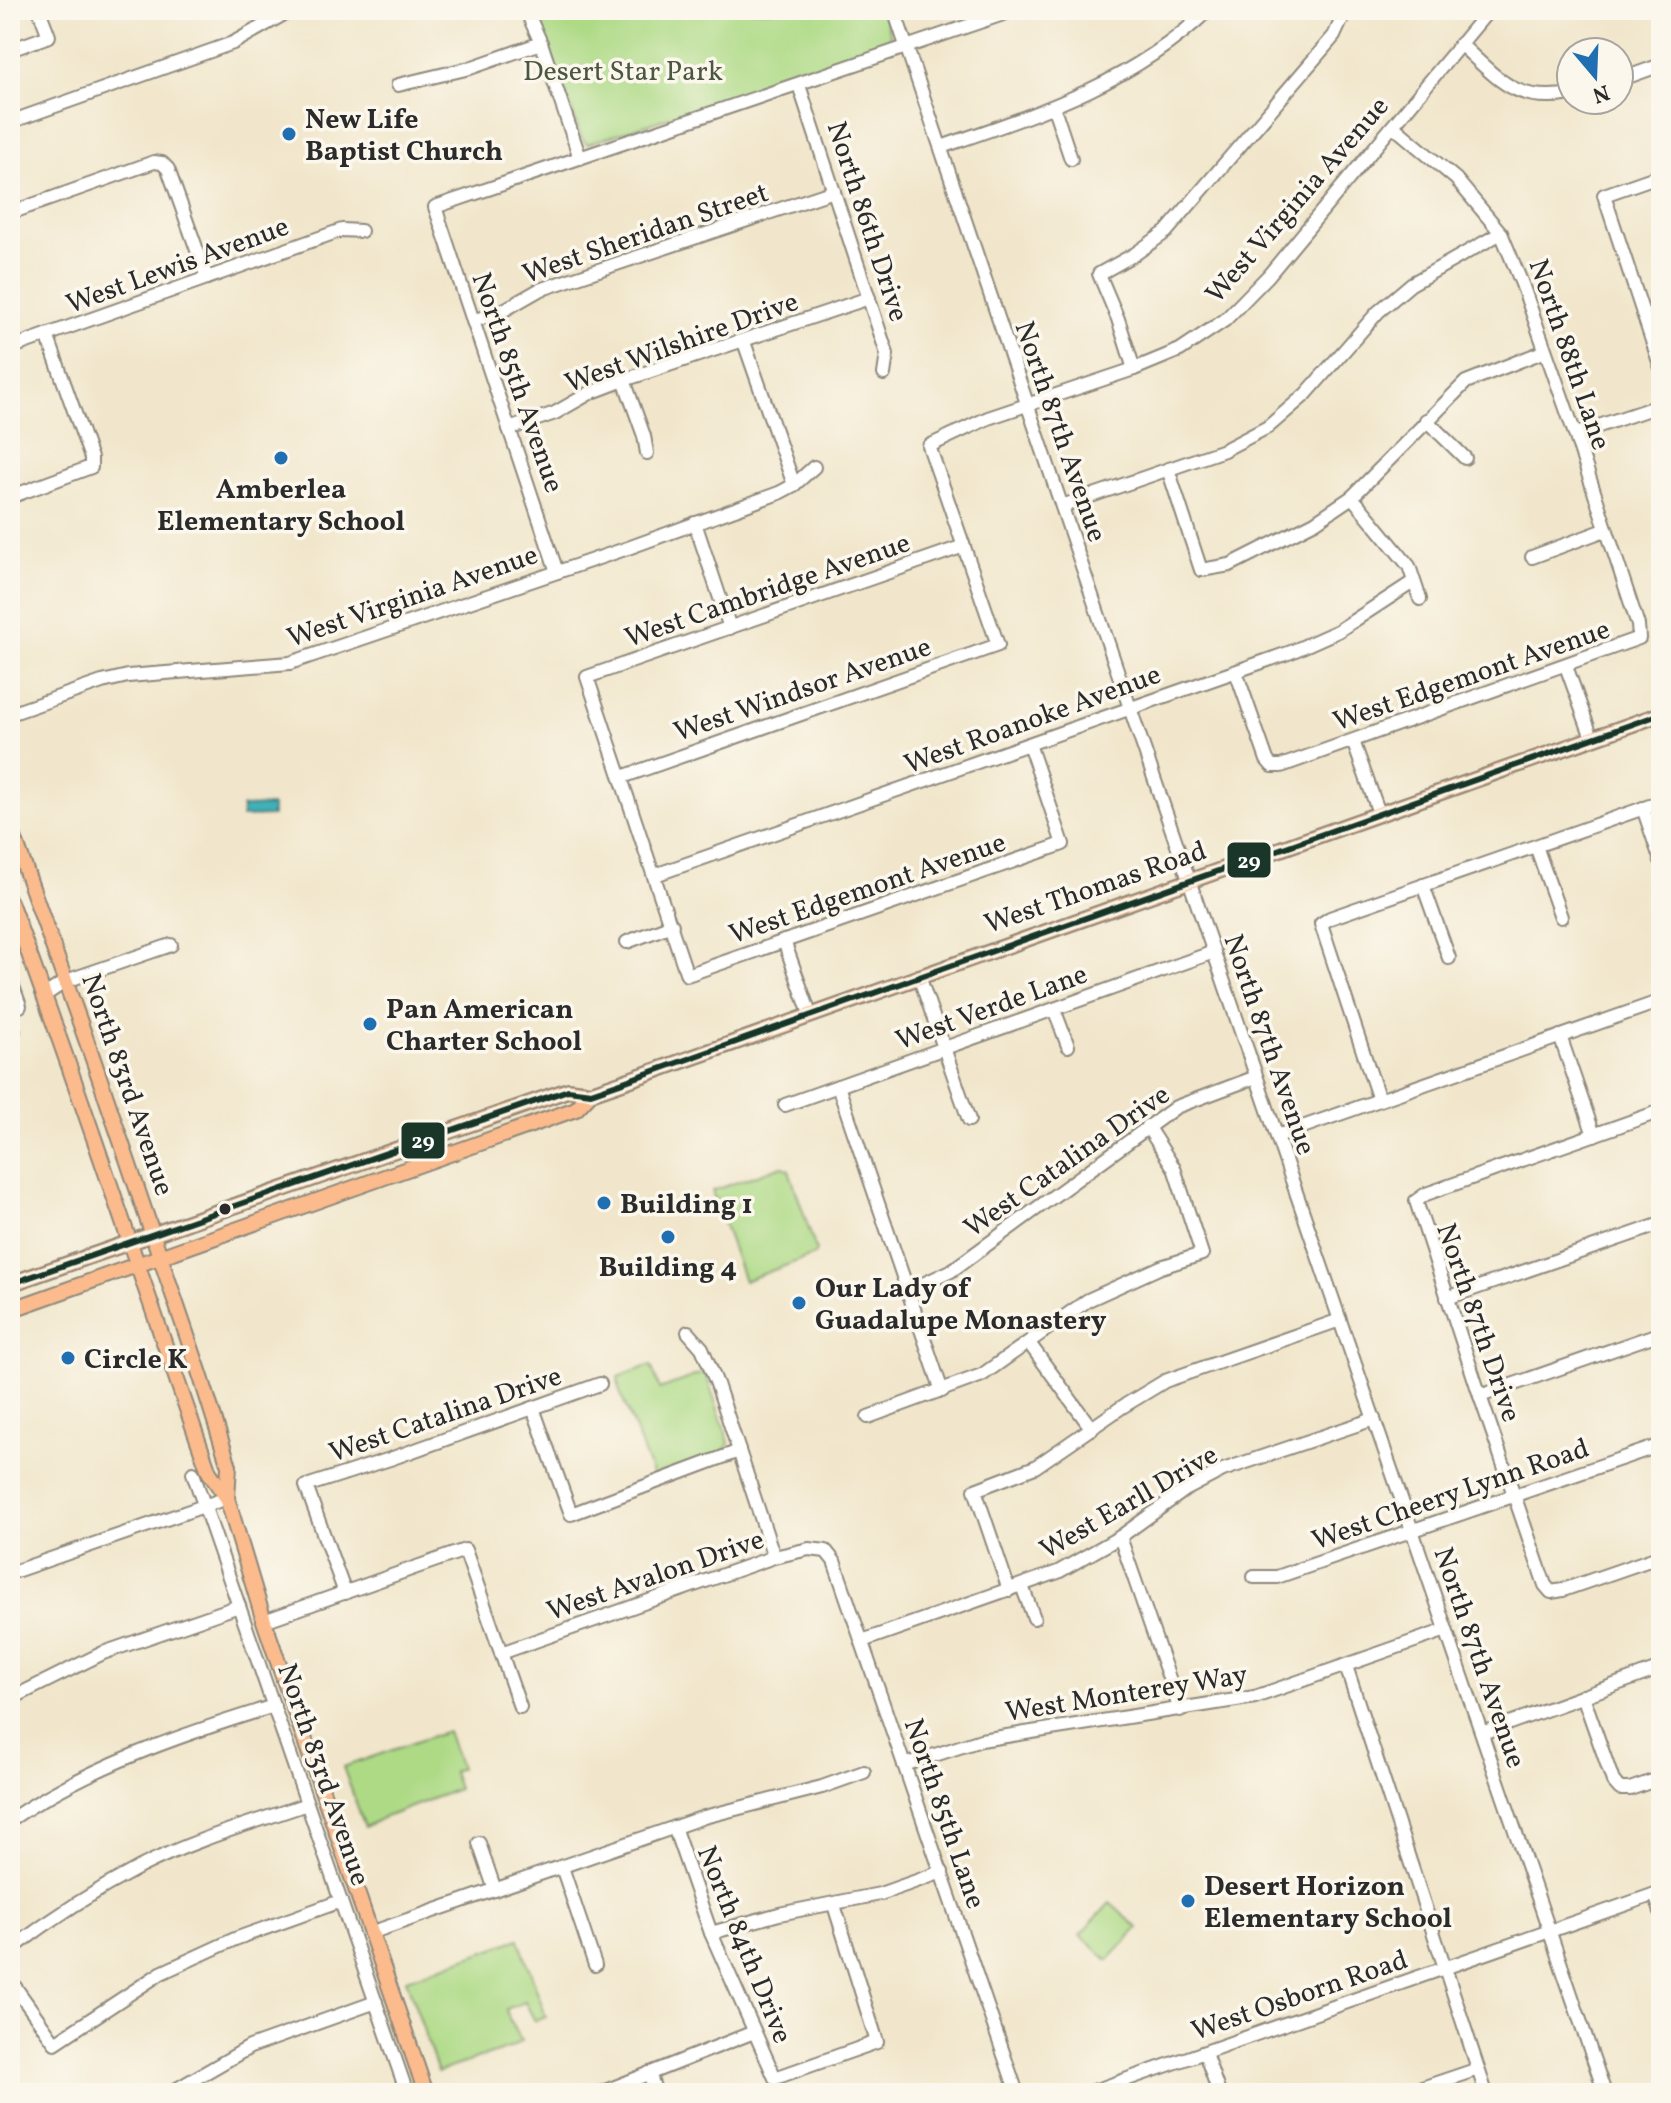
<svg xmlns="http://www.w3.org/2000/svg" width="1671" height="2103" viewBox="0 0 1671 2103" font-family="Vollkorn,serif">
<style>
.green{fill:#aeda86;stroke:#6c8258;stroke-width:2}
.water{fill:#40b1b7;stroke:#366e71;stroke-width:2}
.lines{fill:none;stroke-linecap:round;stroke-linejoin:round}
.minor-casing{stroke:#8e887b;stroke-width:16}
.major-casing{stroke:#8e887b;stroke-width:18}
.minor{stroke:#fff;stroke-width:12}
.major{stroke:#fbbb8c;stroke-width:14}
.bus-1-casing{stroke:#fbf7ec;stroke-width:12}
.bus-1{stroke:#193628;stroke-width:6}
.poi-dot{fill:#1f6fb2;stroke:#fbf7ec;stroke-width:3}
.bus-dot{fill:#2b2b2b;stroke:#fbf7ec;stroke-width:3}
.labels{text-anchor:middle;stroke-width:7;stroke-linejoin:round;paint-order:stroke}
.park-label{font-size:28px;fill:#4c5742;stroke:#fbf7ec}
.poi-label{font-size:28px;font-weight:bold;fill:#2b2b2b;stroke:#fbf7ec;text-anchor:start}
.street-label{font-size:28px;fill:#2b2b2b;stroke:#fbf7ec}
.line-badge{stroke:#fbf7ec;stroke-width:3}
.badge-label{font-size:22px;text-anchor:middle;font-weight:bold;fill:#fff}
</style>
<rect width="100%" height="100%" fill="#fbf7ec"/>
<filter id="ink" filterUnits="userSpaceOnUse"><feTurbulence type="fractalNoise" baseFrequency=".0125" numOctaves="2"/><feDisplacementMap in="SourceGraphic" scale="16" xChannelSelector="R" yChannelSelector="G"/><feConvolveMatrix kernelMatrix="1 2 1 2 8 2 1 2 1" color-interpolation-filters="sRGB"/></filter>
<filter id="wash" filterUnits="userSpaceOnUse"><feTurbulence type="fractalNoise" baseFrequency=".006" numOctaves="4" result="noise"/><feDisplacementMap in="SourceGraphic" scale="32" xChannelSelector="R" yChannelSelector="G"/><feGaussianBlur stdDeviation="1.8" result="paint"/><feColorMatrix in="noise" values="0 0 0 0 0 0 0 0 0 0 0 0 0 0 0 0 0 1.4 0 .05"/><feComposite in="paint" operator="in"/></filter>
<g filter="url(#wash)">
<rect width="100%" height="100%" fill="#f1e6cb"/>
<g class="green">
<path d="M 536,10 L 882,10 L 891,36 L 887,44 L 766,86 L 587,144 L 581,137 Z"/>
<path d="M 782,1166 L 789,1170 L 816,1250 L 814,1255 L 744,1281 L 712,1191 Z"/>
<path d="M 651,1365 L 660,1389 L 705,1372 L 729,1442 L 728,1447 L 724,1452 L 653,1476 L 619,1389 L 618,1377 Z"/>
<path d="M 447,1731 L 460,1768 L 452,1771 L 458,1789 L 380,1819 L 365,1827 L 343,1767 Z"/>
<path d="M 1110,1903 L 1138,1928 L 1108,1960 L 1080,1935 Z"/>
<path d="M 519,1939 L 546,2017 L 535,2021 L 525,2002 L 506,2009 L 510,2022 L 521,2041 L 512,2047 L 438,2072 L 406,1979 Z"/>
</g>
<path class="water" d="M 272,806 L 272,816 L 242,817 L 242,807 Z"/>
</g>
<g filter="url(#ink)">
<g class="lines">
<defs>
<g id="minor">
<path d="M 526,10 L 541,43 L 580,158"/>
<path d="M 894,10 L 1130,708 L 1605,2093"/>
<path d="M 1460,44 C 1499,79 1515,104 1571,94"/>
<path d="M 10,50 L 49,36 L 39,10"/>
<path d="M 1619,80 L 1661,65"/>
<path d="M 398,85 L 470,68 L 541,43"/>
<path d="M 799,85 L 887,354 L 884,374"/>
<path d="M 1054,108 L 1071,159"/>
<path d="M 10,122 L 233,43 L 291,10"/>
<path d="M 941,147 C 1037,114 1133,83 1208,10"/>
<path d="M 1661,175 L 1604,195 L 1661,368"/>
<path d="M 10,213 L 154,162 L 162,163 L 168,169 L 207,278"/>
<path d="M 473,321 L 504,310 L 539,290 L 834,191"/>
<path d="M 744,342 L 794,485"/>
<path d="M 10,348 L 342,230 L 361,231"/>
<path d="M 1134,369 L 1118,319 L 1099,274 L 1135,254 L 1166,232 L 1334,36 L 1346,10"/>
<path d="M 624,380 L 644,436 L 647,453"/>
<path d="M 1426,420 L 1465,458"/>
<path d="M 509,429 L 555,413 L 590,393 L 624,380 L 869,298"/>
<path d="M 1575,434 L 1661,405"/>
<path d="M 1168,469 L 1201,570 L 1230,565 L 1315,522 L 1352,497 L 1466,382 L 1545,351"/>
<path d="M 10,497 L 91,467 L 91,458 L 47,335"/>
<path d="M 1352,497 L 1409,566 L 1420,599"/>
<path d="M 1062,506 L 1224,450 L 1268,427 L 1306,394 L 1378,312 L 1411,284 L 1501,233"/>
<path d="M 695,523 L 730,628"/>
<path d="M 964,546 L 587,677 L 687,975 L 1063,844 L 1029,744"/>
<path d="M 1532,557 L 1605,530"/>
<path d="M 557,572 L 435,207 L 1015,10"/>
<path d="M 1566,666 L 1592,738"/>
<path d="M 1236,672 L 1267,760 L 1272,766 L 1281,766 L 1639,638 L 1638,625 L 1575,434 L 1522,284 L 1501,233 L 1456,179 L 1393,126"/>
<path d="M 10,714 L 102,682 L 128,676 L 290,663 L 628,548 L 779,493 L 794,485 L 814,467"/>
<path d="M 1353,741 L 1379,813"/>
<path d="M 622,777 L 998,645 L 929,446 L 988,418 L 1134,369 L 1180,350 L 1225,320 L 1268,276 L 1489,10"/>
<path d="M 1643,808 L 1661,861"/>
<path d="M 1536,846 L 1561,917"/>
<path d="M 655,875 L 1291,652 L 1338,631 L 1413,582"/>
<path d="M 1423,885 L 1449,958"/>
<path d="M 784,941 L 810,1014"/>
<path d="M 627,942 L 672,925"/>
<path d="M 919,976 L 969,1120"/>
<path d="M 10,978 L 20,1006"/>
<path d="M 45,995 L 66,981 L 171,945"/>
<path d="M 1054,1009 L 1068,1046"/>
<path d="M 10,1032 L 14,1031"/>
<path d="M 1560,1036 L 1594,1135"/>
<path d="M 838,1086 L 942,1391"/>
<path d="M 1379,1100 L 1321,924 L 1330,918 L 1661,802"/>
<path d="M 785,1105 L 1214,952"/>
<path d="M 1661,1111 L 1426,1194 L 1416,1201 L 1480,1396 L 1545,1585 L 1551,1592 L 1563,1590 L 1661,1556"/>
<path d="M 1277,1136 L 1661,1001"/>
<path d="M 908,1291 L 951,1271 L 1176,1107 L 1256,1077"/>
<path d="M 1447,1298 L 1661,1224"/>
<path d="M 688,1332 L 702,1348 L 717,1384 L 774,1557"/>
<path d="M 1029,1343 L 1092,1429"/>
<path d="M 1480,1396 L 1661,1333"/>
<path d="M 533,1408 L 571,1514 L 739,1451"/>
<path d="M 868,1417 L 982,1375 L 1088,1300 L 1161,1267 L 1202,1254 L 1174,1168 L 1147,1126"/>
<path d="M 193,1473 L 407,2093"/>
<path d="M 1120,1537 L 1180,1710"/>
<path d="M 10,1573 L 227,1498"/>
<path d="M 1254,1577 L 1277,1577 L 1661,1445"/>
<path d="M 1022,1586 L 1034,1618"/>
<path d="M 1009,1590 L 975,1490 L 1035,1467 L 1122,1407 L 1165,1381 L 1340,1320"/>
<path d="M 345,1593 L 306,1486 L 390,1459 L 600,1384"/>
<path d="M 264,1621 L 465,1550 L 520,1707"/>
<path d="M 862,1641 L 1058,1572 L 1120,1537 L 1185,1490 L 1223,1470 L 1374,1419"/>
<path d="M 501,1653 L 774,1557 L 809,1549 L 826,1551 L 834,1561 L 1017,2093"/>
<path d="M 1346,1666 L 1486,2093"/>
<path d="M 1583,1696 L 1613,1781 L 1620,1789 L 1630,1789 L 1661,1778"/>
<path d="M 10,1699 L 103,1653 L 239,1606"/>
<path d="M 1482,1733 L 1661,1668"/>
<path d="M 904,1765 L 981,1740 L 1255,1697 L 1446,1630"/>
<path d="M 10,1820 C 89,1766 183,1734 274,1706"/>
<path d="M 674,1827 L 711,1933 L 775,2078 L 877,2042 L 834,1905"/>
<path d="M 479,1843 L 495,1890"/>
<path d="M 562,1867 L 595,1965"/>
<path d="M 1655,1894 L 1661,1912"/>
<path d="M 370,1933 L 704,1817 L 822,1787 L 864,1772"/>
<path d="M 711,1933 L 779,1914 L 880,1894 L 942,1872"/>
<path d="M 10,1950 C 51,1919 94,1891 140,1867 C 193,1840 252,1823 307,1804"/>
<path d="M 10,1980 L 55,2043 L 161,1973 L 235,1939 L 341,1901"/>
<path d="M 1205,2053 L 1219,2093"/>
<path d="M 649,2073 L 656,2093"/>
<path d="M 170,2093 L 250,2047 L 376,2002"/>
<path d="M 600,2093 L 754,2032"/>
<path d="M 1088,2093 L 1661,1892"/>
<path d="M 1407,2093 L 1478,2069"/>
</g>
<g id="major">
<path d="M 10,826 L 93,1059 L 200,1374 L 229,1466 L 227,1498"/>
<path d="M 10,902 C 80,1090 142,1282 209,1472 L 227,1498 L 264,1621 L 426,2093"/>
<path d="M 10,1284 L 568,1090 L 591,1093 L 626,1081 L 1661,714"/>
<path d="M 10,1310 L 576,1109 L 591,1093"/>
</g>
</defs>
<use href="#minor" class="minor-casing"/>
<use href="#major" class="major-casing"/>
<use href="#minor" class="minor"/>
<use href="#major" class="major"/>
<defs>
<path id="bus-1" d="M 10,1284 L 568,1090 L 591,1093 L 626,1081 L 1661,714"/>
</defs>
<use href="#bus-1" class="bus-1-casing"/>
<use href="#bus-1" class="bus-1"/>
</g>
</g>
<g class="poi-dot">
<circle cx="289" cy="134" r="8"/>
<circle cx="281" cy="458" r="8"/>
<circle cx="370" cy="1024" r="8"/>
<circle cx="604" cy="1203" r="8"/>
<circle cx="668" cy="1237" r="8"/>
<circle cx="799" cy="1303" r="8"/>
<circle cx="68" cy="1358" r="8"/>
<circle cx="1188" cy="1901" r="8"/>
</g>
<circle class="bus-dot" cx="225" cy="1209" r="7"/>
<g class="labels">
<g class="park-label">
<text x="623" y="80">Desert Star Park</text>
</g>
<g class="poi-label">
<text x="305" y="128">New Life<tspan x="305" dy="32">Baptist Church</tspan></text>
<text x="281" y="498" text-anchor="middle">Amberlea<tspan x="281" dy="32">Elementary School</tspan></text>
<text x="386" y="1018">Pan American<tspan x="386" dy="32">Charter School</tspan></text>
<text x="620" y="1213">Building 1</text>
<text x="668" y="1276" text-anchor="middle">Building 4</text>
<text x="815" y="1297">Our Lady of<tspan x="815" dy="32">Guadalupe Monastery</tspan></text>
<text x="84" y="1368">Circle K</text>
<text x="1204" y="1895">Desert Horizon<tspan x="1204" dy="32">Elementary School</tspan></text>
</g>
<g class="street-label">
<text transform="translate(1296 199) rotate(-49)" y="10">West Virginia Avenue</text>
<text transform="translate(869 221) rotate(72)" y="10">North 86th Drive</text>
<text transform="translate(645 232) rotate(-19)" y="10">West Sheridan Street</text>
<text transform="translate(177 264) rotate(-20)" y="10">West Lewis Avenue</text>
<text transform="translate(681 341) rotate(-20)" y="10">West Wilshire Drive</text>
<text transform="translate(1571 354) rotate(71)" y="10">North 88th Lane</text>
<text transform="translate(519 382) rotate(71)" y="10">North 85th Avenue</text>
<text transform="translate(1062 431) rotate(71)" y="10">North 87th Avenue</text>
<text transform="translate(767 589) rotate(-19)" y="10">West Cambridge Avenue</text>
<text transform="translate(412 595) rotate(-19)" y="10">West Virginia Avenue</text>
<text transform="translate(1471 674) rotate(-19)" y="10">West Edgemont Avenue</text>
<text transform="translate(802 688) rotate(-19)" y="10">West Windsor Avenue</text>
<text transform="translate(1032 718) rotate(-20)" y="10">West Roanoke Avenue</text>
<text transform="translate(1095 886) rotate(-19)" y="10">West Thomas Road</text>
<text transform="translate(867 887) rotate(-19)" y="10">West Edgemont Avenue</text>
<text transform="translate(991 1006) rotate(-20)" y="10">West Verde Lane</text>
<text transform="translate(1271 1044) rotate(71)" y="10">North 87th Avenue</text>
<text transform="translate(129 1084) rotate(71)" y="10">North 83rd Avenue</text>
<text transform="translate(1066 1160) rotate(-35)" y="10">West Catalina Drive</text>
<text transform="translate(1480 1322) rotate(71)" y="10">North 87th Drive</text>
<text transform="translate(445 1413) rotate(-19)" y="10">West Catalina Drive</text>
<text transform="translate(1450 1493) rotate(-19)" y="10">West Cheery Lynn Road</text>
<text transform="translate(1128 1501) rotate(-30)" y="10">West Earll Drive</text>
<text transform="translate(655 1574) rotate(-19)" y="10">West Avalon Drive</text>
<text transform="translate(1481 1657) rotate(71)" y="10">North 87th Avenue</text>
<text transform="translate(1126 1692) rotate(-9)" y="10">West Monterey Way</text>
<text transform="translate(325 1774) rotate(71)" y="10">North 83rd Avenue</text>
<text transform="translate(946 1813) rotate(71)" y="10">North 85th Lane</text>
<text transform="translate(746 1944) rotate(68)" y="10">North 84th Drive</text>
<text transform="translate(1299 1994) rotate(-19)" y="10">West Osborn Road</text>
</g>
</g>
<g class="line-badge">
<rect x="1226" y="841" width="46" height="38" rx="8" fill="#193628"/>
<rect x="400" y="1121" width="46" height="39" rx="8" fill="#193628"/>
</g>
<g class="badge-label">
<text x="1249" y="868">29</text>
<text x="423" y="1148">29</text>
</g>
<rect width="1671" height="2103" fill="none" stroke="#fbf7ec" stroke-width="40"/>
<g transform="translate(1595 76) rotate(161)"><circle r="38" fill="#fbf7ec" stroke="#a8a59f" stroke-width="2"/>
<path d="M0-6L14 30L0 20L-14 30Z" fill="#1f6fb2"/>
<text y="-12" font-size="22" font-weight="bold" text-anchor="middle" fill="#2b2b2b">N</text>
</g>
</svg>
